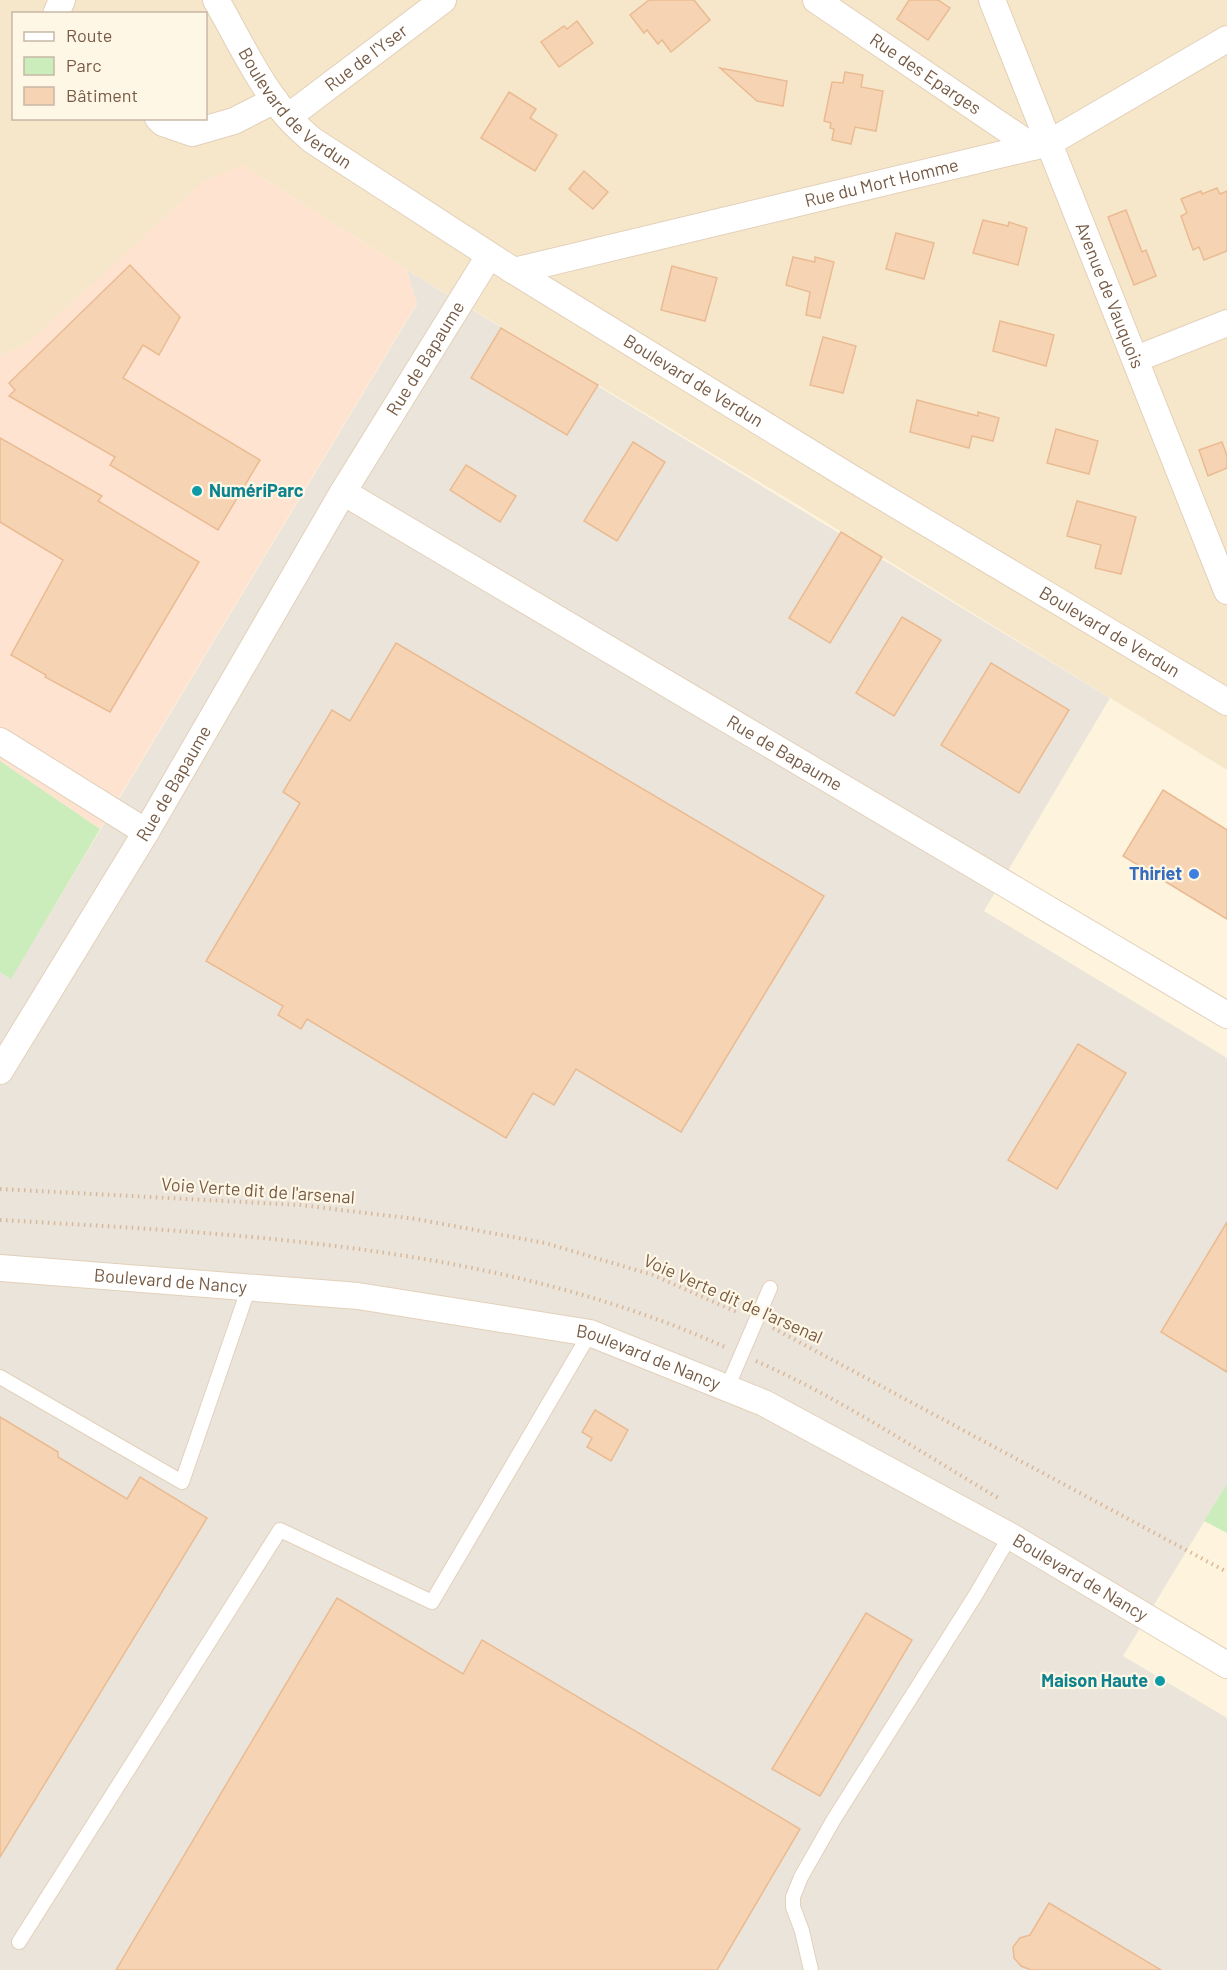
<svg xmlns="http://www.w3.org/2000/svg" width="1227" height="1970" viewBox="0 0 1227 1970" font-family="Barlow,sans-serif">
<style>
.residential{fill:#f6e7cb;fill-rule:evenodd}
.commercial{fill:#ffe3d1}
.industrial{fill:#ebe4da}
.green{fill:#cbecbb}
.building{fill:#f6d4b3;stroke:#eabb92;stroke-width:1.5}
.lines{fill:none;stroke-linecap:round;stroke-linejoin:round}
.service-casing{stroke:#e3d0b9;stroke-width:16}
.minor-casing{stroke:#e3d0b9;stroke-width:28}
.path{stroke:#dab796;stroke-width:4;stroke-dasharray:1.5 4.5;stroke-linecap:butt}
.service{stroke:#fff;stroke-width:14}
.minor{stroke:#fff;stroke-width:26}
.culture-dot{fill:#0f9aa8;stroke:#fff7e6;stroke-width:2}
.shop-dot{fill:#3f7fe0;stroke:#fff7e6;stroke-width:2}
.labels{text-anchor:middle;stroke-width:4.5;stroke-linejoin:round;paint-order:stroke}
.street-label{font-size:18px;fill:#765a44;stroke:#fff7e6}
.culture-label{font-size:18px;font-weight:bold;fill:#0d838f;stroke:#fff7e6;text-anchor:start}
.shop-label{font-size:18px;font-weight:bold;fill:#366cbe;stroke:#fff7e6;text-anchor:end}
</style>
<rect width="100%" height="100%" fill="#fef4dd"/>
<path class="residential" d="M 0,0 L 1227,0 L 1227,770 L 801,507 L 407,270 L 242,165 L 27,344 L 0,356 ZM 14,14 L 206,14 L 206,118 L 14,118 Z"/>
<path class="commercial" d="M 242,165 L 407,270 L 417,303 L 100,829 L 0,761 L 0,356 L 27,344 L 204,181 Z"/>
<path class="industrial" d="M 407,270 L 1110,698 L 984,911 L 1227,1058 L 1227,1484 L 1123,1656 L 1227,1718 L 1227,1970 L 0,1970 L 0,972 L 11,978 L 417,304 Z"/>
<g class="green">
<path d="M 0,761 L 100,829 L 11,979 L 0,972 Z"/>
<path d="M 1227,1484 L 1227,1533 L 1204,1521 Z"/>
</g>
<g class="building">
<path d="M 649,0 L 694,0 L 710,20 L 671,52 L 662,40 L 658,44 L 647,30 L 644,33 L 630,15 Z"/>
<path d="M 909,0 L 938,0 L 950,8 L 928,40 L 897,19 Z"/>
<path d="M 577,21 L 593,43 L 559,67 L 541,42 L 564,26 L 567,29 Z"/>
<path d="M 720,68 L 787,81 L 783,106 L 757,101 Z"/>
<path d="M 845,72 L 863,75 L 861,87 L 883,91 L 876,131 L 855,127 L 851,144 L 832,140 L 834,129 L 830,128 L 831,123 L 824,121 L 832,82 L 843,83 Z"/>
<path d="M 509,92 L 536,109 L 530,118 L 557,135 L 535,171 L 481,138 Z"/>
<path d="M 584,171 L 608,192 L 593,209 L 569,189 Z"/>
<path d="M 1217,188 L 1220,194 L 1227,191 L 1227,251 L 1204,260 L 1199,247 L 1193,250 L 1181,216 L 1187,213 L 1181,199 L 1201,191 L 1202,194 Z"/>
<path d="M 1126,210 L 1142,252 L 1146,250 L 1156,276 L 1134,285 L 1108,217 Z"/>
<path d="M 983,220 L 1008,226 L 1009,222 L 1027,228 L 1018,265 L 973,253 Z"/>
<path d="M 896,233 L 934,243 L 924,279 L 886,269 Z"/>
<path d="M 793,257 L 815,262 L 815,257 L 834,262 L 820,318 L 806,315 L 810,292 L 786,285 Z"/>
<path d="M 130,265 L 180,317 L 159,355 L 143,345 L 123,378 L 260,460 L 218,530 L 110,465 L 115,457 L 9,396 L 15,390 L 9,383 Z"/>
<path d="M 672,266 L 717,278 L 705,321 L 661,310 Z"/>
<path d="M 1000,321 L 1054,335 L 1046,366 L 993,351 Z"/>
<path d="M 501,328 L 598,385 L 567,435 L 471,378 Z"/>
<path d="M 823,337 L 856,346 L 843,393 L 810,385 Z"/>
<path d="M 917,400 L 978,416 L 978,412 L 999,418 L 993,441 L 972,436 L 969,448 L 910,432 Z"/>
<path d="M 1056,429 L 1098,441 L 1089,474 L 1047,463 Z"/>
<path d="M 0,438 L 102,496 L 98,501 L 199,562 L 110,712 L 45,677 L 46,675 L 11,655 L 63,560 L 0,522 Z"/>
<path d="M 633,442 L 665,462 L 617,541 L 584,521 Z"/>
<path d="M 1222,442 L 1227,456 L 1227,468 L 1208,476 L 1199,450 Z"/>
<path d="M 466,465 L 516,496 L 500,522 L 450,490 Z"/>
<path d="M 1077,501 L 1136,517 L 1121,574 L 1095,568 L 1101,545 L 1067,536 Z"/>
<path d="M 841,532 L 882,557 L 830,643 L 789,618 Z"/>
<path d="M 902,617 L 941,640 L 894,716 L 856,693 Z"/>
<path d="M 396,643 L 824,896 L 681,1132 L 576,1069 L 554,1105 L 533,1093 L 506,1138 L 307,1019 L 301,1029 L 278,1015 L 283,1006 L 206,961 L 300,803 L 283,792 L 332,710 L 350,721 Z"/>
<path d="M 991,663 L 1069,710 L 1019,793 L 941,745 Z"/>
<path d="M 1163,790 L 1227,830 L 1227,919 L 1123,856 Z"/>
<path d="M 1078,1044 L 1126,1073 L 1057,1189 L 1008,1160 Z"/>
<path d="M 1227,1222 L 1227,1372 L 1161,1332 Z"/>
<path d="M 595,1410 L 628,1430 L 611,1461 L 587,1447 L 592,1438 L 582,1432 Z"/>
<path d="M 0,1417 L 58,1452 L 58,1457 L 127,1499 L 140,1477 L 207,1518 L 0,1857 Z"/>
<path d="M 337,1598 L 463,1674 L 482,1640 L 800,1829 L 717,1970 L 116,1970 Z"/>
<path d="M 866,1613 L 912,1640 L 820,1796 L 772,1769 Z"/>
<path d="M 1049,1903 L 1161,1970 L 1031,1970 L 1021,1966 L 1014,1958 L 1013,1947 L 1020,1938 L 1030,1935 Z"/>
</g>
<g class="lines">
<defs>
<g id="service">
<path d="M 0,1377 L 182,1482 L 249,1287"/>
<path d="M 727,1388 L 770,1288"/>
<path d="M 19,1942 L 280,1530 L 432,1602 L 590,1333"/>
<path d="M 811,1970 L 802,1931 L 793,1907 L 793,1897 L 801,1877 L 834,1819 L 975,1596 L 1010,1536"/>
</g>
<g id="minor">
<path id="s1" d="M 216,0 C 238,38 259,84 288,117 C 295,125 304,133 312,140 L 514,271 L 853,479 L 1227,702"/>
<path id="s2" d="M 816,0 L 1033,147"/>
<path id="s3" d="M 992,0 L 1227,591"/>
<path d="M 56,14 L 62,0"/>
<path id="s4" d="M 288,117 L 443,0"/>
<path d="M 158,118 L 163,123 L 192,133 L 234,121 L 275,100"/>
<path id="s5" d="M 514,271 L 1049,143 L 1227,39"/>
<path d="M 1136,359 L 1227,323"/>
<path id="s6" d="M 343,492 L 1227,1015"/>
<path d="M 0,741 L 146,832"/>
<path id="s7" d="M 0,1071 L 146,832 L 343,492 L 489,256"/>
<path id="s8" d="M 0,1268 L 358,1296 L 590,1333 L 764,1403 L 1010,1536 L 1227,1665"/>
</g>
</defs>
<use href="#service" class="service-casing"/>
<use href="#minor" class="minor-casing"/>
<g class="path">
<path d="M 0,1189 L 300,1205 L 416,1219 L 545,1243 L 653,1275 L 739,1313"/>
<path d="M 0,1220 C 244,1234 499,1245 725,1347"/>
<path d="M 773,1328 L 1227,1572"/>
<path d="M 756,1361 C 842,1399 920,1452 1000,1499"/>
</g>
<use href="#service" class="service"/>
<use href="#minor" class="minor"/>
</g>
<g class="culture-dot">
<circle cx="197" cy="491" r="6"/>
<circle cx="1160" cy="1681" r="6"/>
</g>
<circle class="shop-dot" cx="1194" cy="874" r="6"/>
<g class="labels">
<g class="street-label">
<text dy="6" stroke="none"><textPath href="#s4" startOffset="98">Rue de l'Yser</textPath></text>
<text dy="6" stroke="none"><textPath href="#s2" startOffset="132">Rue des Eparges</textPath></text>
<text dy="6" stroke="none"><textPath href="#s1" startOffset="136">Boulevard de Verdun</textPath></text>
<text dy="6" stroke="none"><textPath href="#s5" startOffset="378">Rue du Mort Homme</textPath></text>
<text dy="6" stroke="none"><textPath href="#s3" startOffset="318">Avenue de Vauquois</textPath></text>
<text dy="6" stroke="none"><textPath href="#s7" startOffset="830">Rue de Bapaume</textPath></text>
<text dy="6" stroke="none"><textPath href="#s1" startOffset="622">Boulevard de Verdun</textPath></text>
<text dy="6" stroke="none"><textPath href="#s1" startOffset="1108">Boulevard de Verdun</textPath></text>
<text dy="6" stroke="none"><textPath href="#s6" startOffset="513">Rue de Bapaume</textPath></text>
<text dy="6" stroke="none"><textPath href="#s7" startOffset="336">Rue de Bapaume</textPath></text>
<text transform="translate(258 1191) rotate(4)" y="6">Voie Verte dit de l'arsenal</text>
<text dy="6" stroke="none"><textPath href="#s8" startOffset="171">Boulevard de Nancy</textPath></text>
<text transform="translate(733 1299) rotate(24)" y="6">Voie Verte dit de l'arsenal</text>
<text dy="6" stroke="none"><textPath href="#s8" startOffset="657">Boulevard de Nancy</textPath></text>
<text dy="6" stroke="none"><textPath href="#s8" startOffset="1143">Boulevard de Nancy</textPath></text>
</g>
<g class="culture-label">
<text x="209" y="497">NumériParc</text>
<text x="1148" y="1687" text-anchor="end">Maison Haute</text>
</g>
<g class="shop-label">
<text x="1182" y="880">Thiriet</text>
</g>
</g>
<rect x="12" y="12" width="195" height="108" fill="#fff7e6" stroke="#c8b8a5" stroke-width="1.5"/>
<rect x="24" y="32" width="30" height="9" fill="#ffffff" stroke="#c8b8a5" stroke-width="1.5"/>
<text x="66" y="42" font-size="18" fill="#765a44">Route</text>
<rect x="24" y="57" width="30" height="18" fill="#cbecbb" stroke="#c8b8a5" stroke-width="1.5"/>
<text x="66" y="72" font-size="18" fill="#765a44">Parc</text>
<rect x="24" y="87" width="30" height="18" fill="#f6d4b3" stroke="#c8b8a5" stroke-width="1.5"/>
<text x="66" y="102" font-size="18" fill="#765a44">Bâtiment</text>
</svg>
